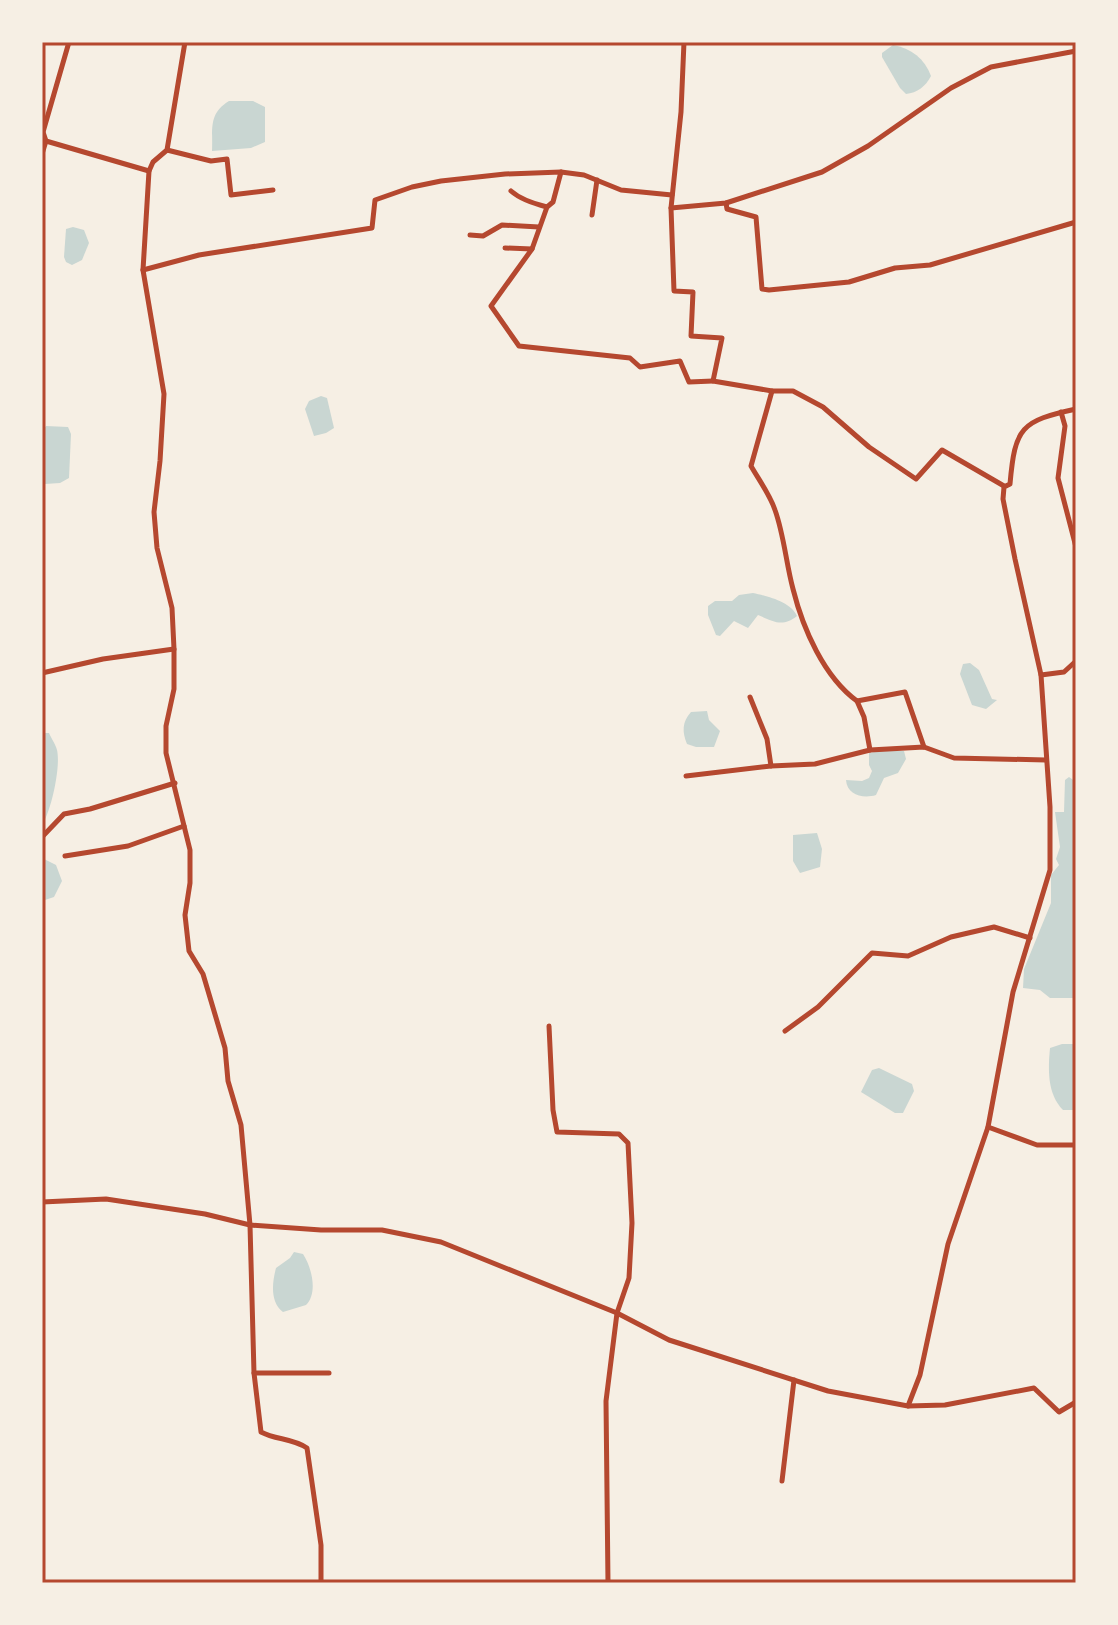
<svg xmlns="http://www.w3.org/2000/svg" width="1118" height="1625" viewBox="0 0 1118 1625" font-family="'Varela Round',sans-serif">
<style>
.water{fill:#c9d6d2}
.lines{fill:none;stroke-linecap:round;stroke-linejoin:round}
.minor{stroke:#b5482f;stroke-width:5}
.neatline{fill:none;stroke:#b5482f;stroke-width:3}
</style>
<rect width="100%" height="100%" fill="#f6efe4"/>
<g class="water">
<path d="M 893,45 C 911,48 925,59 931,76 C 926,86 917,93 906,94 L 900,88 L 882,57 L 882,53 Z"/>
<path d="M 229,101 L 253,101 L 265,107 L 265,142 L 251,148 L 212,151 C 213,129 208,114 229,101 Z"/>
<path d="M 73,227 L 84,230 L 89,243 L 82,260 L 72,265 L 66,262 L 64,257 L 66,229 Z"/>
<path d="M 321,396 L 327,398 L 334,428 L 326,433 L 314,436 L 305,409 L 309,401 Z"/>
<path d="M 46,426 L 68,427 L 71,434 L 69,478 L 60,483 L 45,484 L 42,481 L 42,432 Z"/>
<path d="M 753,593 C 767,596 791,602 797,616 C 782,628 773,621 758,615 L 748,628 L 734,621 L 720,636 L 716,635 L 708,615 L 708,606 L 715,601 L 732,601 L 739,595 Z"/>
<path d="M 970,663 L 979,670 L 992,699 L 997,700 L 986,709 L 972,705 L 960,674 L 963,664 Z"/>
<path d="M 707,711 L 709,720 L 720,731 L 714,747 L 696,747 L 687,744 C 682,732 682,722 691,712 Z"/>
<path d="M 42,733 L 49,733 C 51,738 56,745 57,750 C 61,767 51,812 42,825 Z"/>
<path d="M 879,751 L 904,751 L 906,759 L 898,773 L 884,778 L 876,795 C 863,799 847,795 846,780 L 862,781 L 869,778 L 872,771 L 869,765 L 869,753 Z"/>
<path d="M 1069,777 L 1076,782 L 1076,998 L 1050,998 L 1040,990 L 1023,988 L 1024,969 L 1051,903 L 1051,875 L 1059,865 L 1056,859 L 1060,847 L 1055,812 L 1064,812 L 1065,780 Z"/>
<path d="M 817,833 L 822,849 L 820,867 L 800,873 L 793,861 L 793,835 Z"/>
<path d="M 42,858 L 56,865 L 62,881 L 54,897 L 42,901 Z"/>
<path d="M 1062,1044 L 1076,1044 L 1076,1110 L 1063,1110 C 1047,1094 1048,1069 1050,1048 Z"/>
<path d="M 879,1068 L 912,1084 L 914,1091 L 903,1113 L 895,1113 L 861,1092 L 872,1070 Z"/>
<path d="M 294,1252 L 303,1254 C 312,1268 318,1293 306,1305 L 283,1312 C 270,1302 272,1283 276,1268 L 290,1258 Z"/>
</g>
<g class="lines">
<g class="minor">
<path d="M 69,42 L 43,132 L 46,141 L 149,171"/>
<path d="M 185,42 L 167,150 L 153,162 L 149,171 L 143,270 L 164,394 L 160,461 L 154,512 L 157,548 L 172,608 L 174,649 L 174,689 L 166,726 L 166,753 L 190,850 L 190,883 L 185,915 L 189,951 L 203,974 L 225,1048 L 228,1081 L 241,1125 L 250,1225 L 254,1373 L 261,1432 C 276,1440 292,1438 307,1448 L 321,1545 L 321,1583"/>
<path d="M 684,42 L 681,112 L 671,208 L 674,291 L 693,292 L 691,336 L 722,338 L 713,381 L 772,391 L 751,466 C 759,480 770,495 775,510 C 784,535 786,563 793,589 C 803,629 824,677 857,701 L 905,692 L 924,747"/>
<path d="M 167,150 L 211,161 L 227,159 L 231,195 L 273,190"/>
<path d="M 42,154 L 46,141"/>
<path d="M 511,191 C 520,199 535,204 547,207"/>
<path d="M 726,203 L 727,209 L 756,217 L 762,289 L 769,290 L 849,282 L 895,268 L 930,265 L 1076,222"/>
<path d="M 671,208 L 726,203 L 822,172 L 868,146 L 951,88 L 991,67 L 1076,51"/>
<path d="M 592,215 L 597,180"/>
<path d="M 470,235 L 483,236 L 502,225 L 539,227"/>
<path d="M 505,248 L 532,249 L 547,207 L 553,202 L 561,172"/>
<path d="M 532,249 L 491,306 L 519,346 L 630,358 L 640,367 L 680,361 L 689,382 L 713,381"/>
<path d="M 143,270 L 199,255 L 372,228 L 375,200 L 412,187 L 441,181 L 505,174 L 561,172 L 584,175 L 621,190 L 672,195"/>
<path d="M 772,391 L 793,391 L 823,407 L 869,447 L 916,479 L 942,450 L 1004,486"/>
<path d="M 1061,412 L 1065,426 L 1058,478 L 1076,547"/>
<path d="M 42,673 L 103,659 L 174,649"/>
<path d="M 1041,675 L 1064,672 L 1076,661"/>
<path d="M 750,697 L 767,739 L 771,766"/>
<path d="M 857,701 L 864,717 L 870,750"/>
<path d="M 686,776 L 771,766 L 815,764 L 870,750 L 924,747 L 954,758 L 1046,760"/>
<path d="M 42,837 L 64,814 L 90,809 L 175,783"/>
<path d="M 65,856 L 128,846 L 184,826"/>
<path d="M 549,1026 L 553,1110 L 557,1132 L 619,1134 L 628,1143 L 632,1223 L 629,1278 L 617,1313 L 606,1401 L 608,1583"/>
<path d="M 785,1031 L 818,1007 L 872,953 L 908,956 L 951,937 L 994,927 L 1030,938"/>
<path d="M 988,1127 L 1037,1145 L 1076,1145"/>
<path d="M 42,1202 L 106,1199 L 205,1214 L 250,1225 L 321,1230 L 382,1230 L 441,1242 L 617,1313 L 669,1340 L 828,1391 L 908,1406 L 945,1405 L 1034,1388 L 1059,1412 L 1076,1402"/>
<path d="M 254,1373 L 329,1373"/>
<path d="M 908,1406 L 920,1375 L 948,1244 L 988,1127 L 1013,992 L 1050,870 L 1050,807 L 1041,675 L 1015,559 L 1003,499 L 1004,487 L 1010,484 C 1015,427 1021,421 1076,409"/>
<path d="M 782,1481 L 794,1380"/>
</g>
</g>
<rect width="1118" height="1625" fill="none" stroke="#f6efe4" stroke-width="88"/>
<rect x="44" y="44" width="1030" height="1537" class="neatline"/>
</svg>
